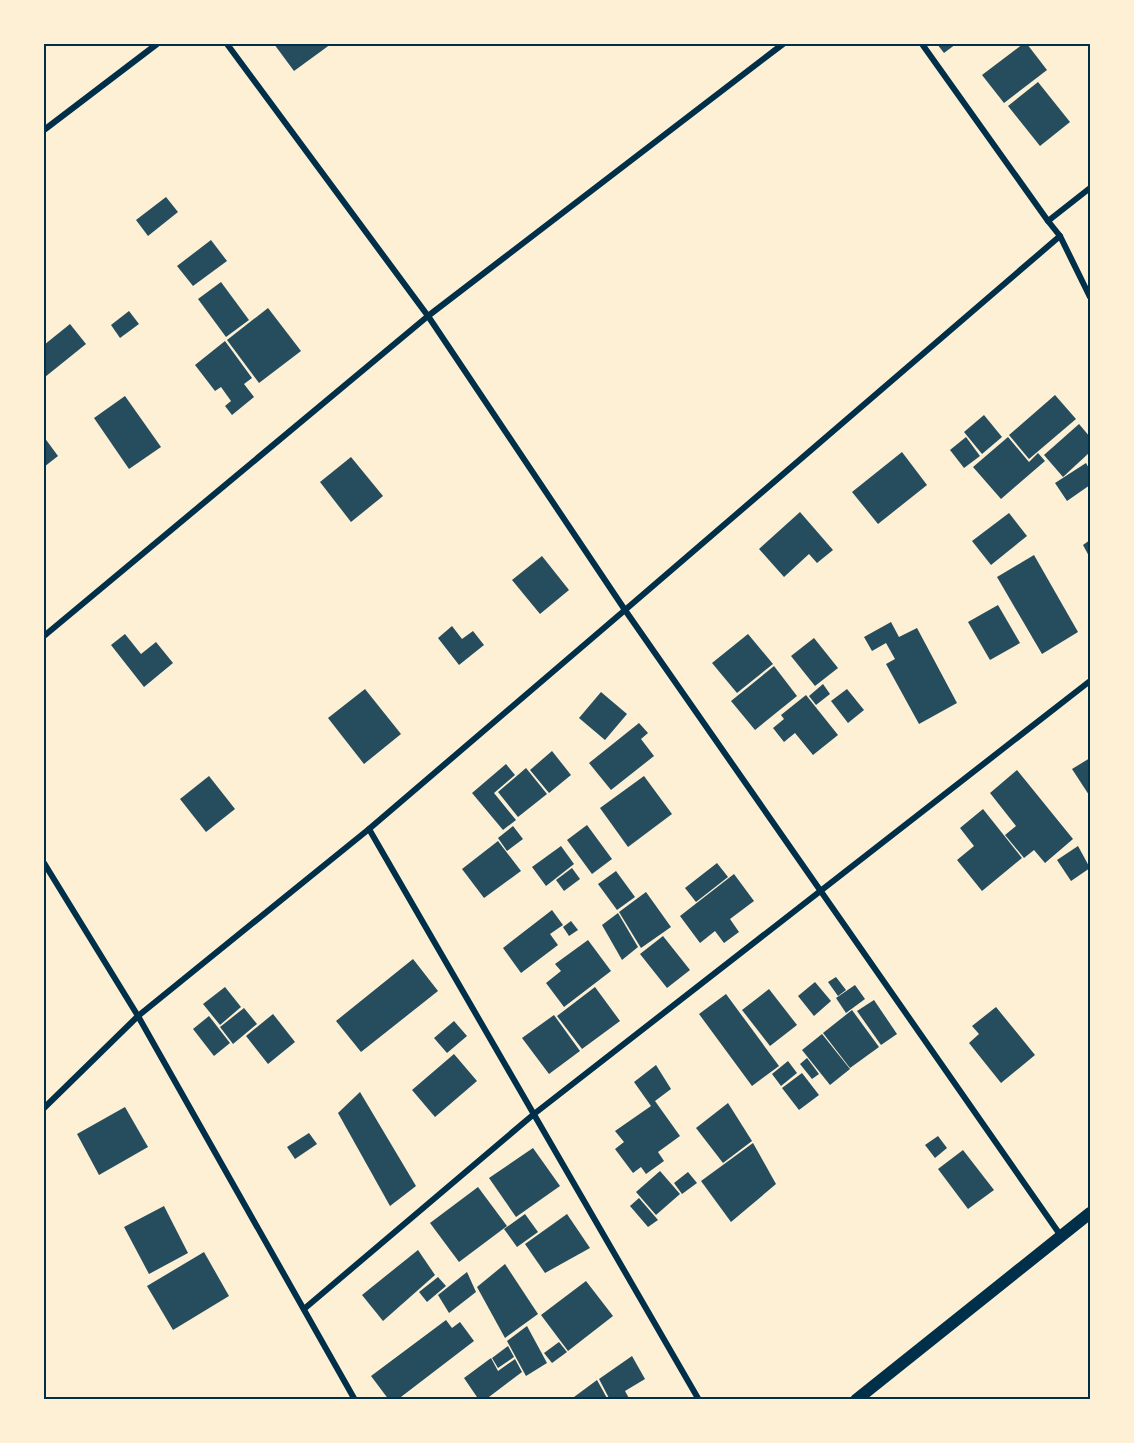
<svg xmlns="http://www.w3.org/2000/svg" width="1134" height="1443" viewBox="0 0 1134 1443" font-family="'Fira Sans',sans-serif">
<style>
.building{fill:#264d5e}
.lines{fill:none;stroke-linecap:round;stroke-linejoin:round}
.minor{stroke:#003049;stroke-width:6}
.secondary{stroke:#003049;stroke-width:12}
.neatline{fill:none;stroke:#003049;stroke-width:2}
</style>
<rect width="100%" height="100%" fill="#fdf0d5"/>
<g class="building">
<path d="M 274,44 L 331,44 L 294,71 Z"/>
<path d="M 937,44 L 956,44 L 944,53 Z"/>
<path d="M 1023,44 L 1027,44 L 1047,70 L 1004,103 L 982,75 Z"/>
<path d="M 1038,82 L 1070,122 L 1040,146 L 1008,106 Z"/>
<path d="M 166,197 L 178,212 L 148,236 L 136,220 Z"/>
<path d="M 211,240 L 227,261 L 193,286 L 177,266 Z"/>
<path d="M 221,282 L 249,320 L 226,337 L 198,299 Z"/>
<path d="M 268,308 L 301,351 L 259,383 L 227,340 Z"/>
<path d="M 129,311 L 139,324 L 120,338 L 111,325 Z"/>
<path d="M 70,324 L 86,344 L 45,377 L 44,375 L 44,345 Z"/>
<path d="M 225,341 L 252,378 L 244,384 L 254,397 L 232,415 L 225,406 L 231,401 L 221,387 L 215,391 L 195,365 Z"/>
<path d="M 1055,395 L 1076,419 L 1029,459 L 1009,435 Z"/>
<path d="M 125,396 L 161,447 L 129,469 L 94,418 Z"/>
<path d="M 984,415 L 1002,437 L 982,454 L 964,432 Z"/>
<path d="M 1079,424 L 1090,437 L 1090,452 L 1063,477 L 1044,455 Z"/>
<path d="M 44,437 L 58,456 L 44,467 Z"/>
<path d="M 966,437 L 980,456 L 964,468 L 950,450 Z"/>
<path d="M 1008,437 L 1029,462 L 1038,453 L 1045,461 L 1001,499 L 973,467 Z"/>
<path d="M 902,452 L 927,485 L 878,524 L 852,492 Z"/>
<path d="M 351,457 L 383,496 L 351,522 L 320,482 Z"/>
<path d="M 1086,463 L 1090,470 L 1090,485 L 1067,501 L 1055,483 Z"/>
<path d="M 800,512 L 833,550 L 817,563 L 809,554 L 784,577 L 759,549 Z"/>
<path d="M 1009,513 L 1027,536 L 991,565 L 972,541 Z"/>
<path d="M 1090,540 L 1090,558 L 1083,545 Z"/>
<path d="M 1034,555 L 1078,632 L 1042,654 L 997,577 Z"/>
<path d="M 542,556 L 569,590 L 540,614 L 512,580 Z"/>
<path d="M 998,605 L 1020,643 L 990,660 L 968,622 Z"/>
<path d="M 891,622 L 899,637 L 917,628 L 957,703 L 919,724 L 886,664 L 895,659 L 886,643 L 872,651 L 864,637 Z"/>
<path d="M 452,626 L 462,639 L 473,631 L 484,645 L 459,665 L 438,638 Z"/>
<path d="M 125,634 L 141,654 L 156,642 L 173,663 L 144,687 L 111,645 Z"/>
<path d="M 748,634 L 773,664 L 737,693 L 712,663 Z"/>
<path d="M 814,638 L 838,668 L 815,686 L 791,656 Z"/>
<path d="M 774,666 L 797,696 L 755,730 L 731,701 Z"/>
<path d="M 823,684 L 830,694 L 816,705 L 809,696 Z"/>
<path d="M 365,689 L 401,734 L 364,764 L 328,718 Z"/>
<path d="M 847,689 L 864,710 L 848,723 L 831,701 Z"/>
<path d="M 601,692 L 627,714 L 605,740 L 579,718 Z"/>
<path d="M 806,695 L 838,735 L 813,755 L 795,733 L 784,742 L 773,728 L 784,719 L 781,715 Z"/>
<path d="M 639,723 L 648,733 L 641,739 L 654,756 L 611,790 L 589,763 Z"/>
<path d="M 552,751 L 571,775 L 549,793 L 530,770 Z"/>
<path d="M 1090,758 L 1090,794 L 1089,795 L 1072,769 Z"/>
<path d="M 506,764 L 515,775 L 494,793 L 516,820 L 503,830 L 472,793 Z"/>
<path d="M 526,768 L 547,794 L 518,817 L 498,792 Z"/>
<path d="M 1017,770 L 1073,839 L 1045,863 L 1034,850 L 1024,858 L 1005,835 L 1016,826 L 990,793 Z"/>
<path d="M 209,776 L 235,809 L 206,832 L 180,799 Z"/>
<path d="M 644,776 L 672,814 L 628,847 L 600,808 Z"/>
<path d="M 983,809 L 1022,858 L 982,891 L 957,860 L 974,846 L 960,828 Z"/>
<path d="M 587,825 L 612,859 L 592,874 L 567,840 Z"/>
<path d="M 513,826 L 523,839 L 507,851 L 498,838 Z"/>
<path d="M 498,841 L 521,871 L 484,898 L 462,869 Z"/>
<path d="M 561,846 L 574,864 L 546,886 L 532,867 Z"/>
<path d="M 1078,846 L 1090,868 L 1071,881 L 1057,860 Z"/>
<path d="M 717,863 L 728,877 L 696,902 L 685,888 Z"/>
<path d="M 572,868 L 580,879 L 564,891 L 556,880 Z"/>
<path d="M 616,871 L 635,897 L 617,910 L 598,884 Z"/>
<path d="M 734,874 L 754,901 L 730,919 L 739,932 L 724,943 L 715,931 L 700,943 L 680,916 Z"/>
<path d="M 646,892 L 671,927 L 641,948 L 619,912 Z"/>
<path d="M 552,910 L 563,925 L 550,934 L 558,945 L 521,973 L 503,948 Z"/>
<path d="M 618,913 L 638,947 L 622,960 L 602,925 Z"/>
<path d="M 571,921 L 578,930 L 569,936 L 563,927 Z"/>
<path d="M 663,936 L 690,970 L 667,988 L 640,954 Z"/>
<path d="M 588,940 L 611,971 L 564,1007 L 546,983 L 561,971 L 555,964 Z"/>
<path d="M 413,959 L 438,991 L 361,1052 L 336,1021 Z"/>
<path d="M 836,977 L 846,990 L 838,996 L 828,982 Z"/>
<path d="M 815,982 L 831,1001 L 814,1016 L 798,996 Z"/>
<path d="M 855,985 L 865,999 L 846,1013 L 836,998 Z"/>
<path d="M 225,987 L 241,1007 L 220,1025 L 203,1004 Z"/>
<path d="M 595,987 L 620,1021 L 582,1049 L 557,1016 Z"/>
<path d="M 769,989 L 797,1025 L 770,1046 L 742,1010 Z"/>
<path d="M 726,994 L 779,1066 L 752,1086 L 699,1014 Z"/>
<path d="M 874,1000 L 897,1034 L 881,1045 L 857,1011 Z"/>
<path d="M 996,1007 L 1035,1055 L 1001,1083 L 969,1043 L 979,1034 L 972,1026 Z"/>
<path d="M 244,1008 L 257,1024 L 233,1044 L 220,1027 Z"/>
<path d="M 852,1010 L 879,1047 L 850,1068 L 823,1033 Z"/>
<path d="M 273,1014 L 295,1042 L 268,1064 L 246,1036 Z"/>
<path d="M 554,1015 L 580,1051 L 549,1074 L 522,1038 Z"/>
<path d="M 209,1016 L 230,1043 L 214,1056 L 193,1029 Z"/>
<path d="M 454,1021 L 467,1036 L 447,1053 L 434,1038 Z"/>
<path d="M 822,1034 L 850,1069 L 830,1085 L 802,1050 Z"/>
<path d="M 454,1054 L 477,1081 L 435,1117 L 412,1090 Z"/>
<path d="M 807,1058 L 819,1074 L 812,1079 L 800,1064 Z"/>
<path d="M 788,1061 L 797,1073 L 781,1086 L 772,1074 Z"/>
<path d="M 656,1065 L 671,1089 L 655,1101 L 680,1136 L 658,1152 L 664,1161 L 646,1174 L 641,1167 L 633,1173 L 615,1149 L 624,1142 L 615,1131 L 651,1106 L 634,1082 Z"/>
<path d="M 802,1073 L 819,1095 L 799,1110 L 782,1088 Z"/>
<path d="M 360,1092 L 416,1186 L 390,1206 L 338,1113 Z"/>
<path d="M 728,1103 L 752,1141 L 723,1163 L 696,1128 Z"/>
<path d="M 125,1107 L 148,1147 L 99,1175 L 77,1134 Z"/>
<path d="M 309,1133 L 317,1144 L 295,1159 L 287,1147 Z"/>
<path d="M 938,1136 L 947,1148 L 935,1158 L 925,1145 Z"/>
<path d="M 753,1143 L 776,1184 L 731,1222 L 701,1181 Z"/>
<path d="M 533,1148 L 560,1186 L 516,1217 L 489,1178 Z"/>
<path d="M 963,1150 L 994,1190 L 968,1209 L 938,1169 Z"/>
<path d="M 660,1171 L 680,1194 L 656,1215 L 636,1192 Z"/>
<path d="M 688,1172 L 697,1183 L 682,1194 L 674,1183 Z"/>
<path d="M 478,1187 L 507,1226 L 459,1262 L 430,1223 Z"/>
<path d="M 639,1198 L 658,1220 L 648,1227 L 630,1206 Z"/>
<path d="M 164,1206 L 188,1253 L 149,1274 L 124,1227 Z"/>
<path d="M 525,1214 L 538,1232 L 517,1247 L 504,1229 Z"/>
<path d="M 567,1214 L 590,1248 L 545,1273 L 525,1244 Z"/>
<path d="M 418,1250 L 435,1275 L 383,1321 L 362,1295 Z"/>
<path d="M 204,1252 L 229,1296 L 173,1330 L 147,1286 Z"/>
<path d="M 505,1264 L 538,1314 L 505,1338 L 477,1287 Z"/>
<path d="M 467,1272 L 476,1292 L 449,1313 L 438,1295 Z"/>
<path d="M 438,1277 L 446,1286 L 427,1302 L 419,1292 Z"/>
<path d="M 586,1281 L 613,1316 L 568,1351 L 541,1315 Z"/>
<path d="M 446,1320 L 452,1328 L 460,1322 L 474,1341 L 397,1400 L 389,1400 L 371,1376 Z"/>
<path d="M 527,1326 L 547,1363 L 526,1376 L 507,1341 Z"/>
<path d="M 559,1342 L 567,1352 L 552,1363 L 544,1353 Z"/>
<path d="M 508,1346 L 514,1357 L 498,1368 L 492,1358 Z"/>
<path d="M 632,1356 L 645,1379 L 625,1391 L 630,1400 L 610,1400 L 599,1379 Z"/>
<path d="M 491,1358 L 498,1371 L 515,1359 L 522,1372 L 485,1400 L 479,1400 L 464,1378 Z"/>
<path d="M 597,1380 L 608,1400 L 570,1400 Z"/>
</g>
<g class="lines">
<g class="minor">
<path d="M 227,44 L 428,316 L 625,610 L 1061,1236"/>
<path d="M 922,44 L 1048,221 L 1060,236 L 1090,297"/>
<path d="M 44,130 L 157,44"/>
<path d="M 1048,221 L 1090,188"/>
<path d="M 44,636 L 428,316 L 783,44"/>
<path d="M 369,829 L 699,1400"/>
<path d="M 44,863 L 138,1016 L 355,1400"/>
<path d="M 44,1108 L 138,1016 L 369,829 L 625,610 L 1060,236"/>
<path d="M 304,1309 L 534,1114 L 1090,681"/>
</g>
<path class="secondary" d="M 856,1400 L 1090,1213"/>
</g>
<rect width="1134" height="1443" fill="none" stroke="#fdf0d5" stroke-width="90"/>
<rect x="45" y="45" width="1044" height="1353" class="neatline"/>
</svg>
